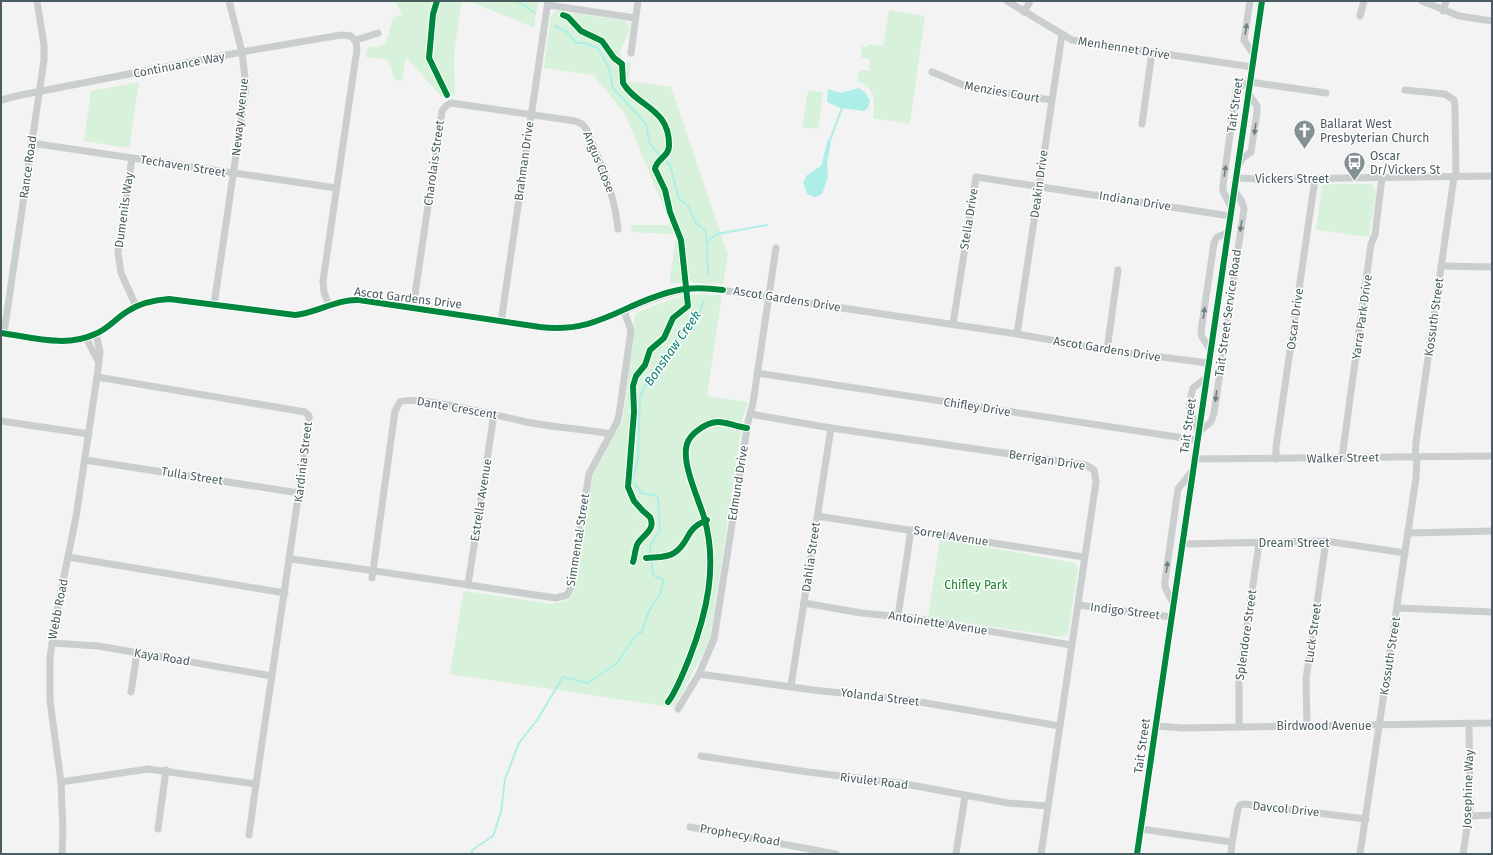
<svg xmlns="http://www.w3.org/2000/svg" width="1493" height="855" viewBox="0 0 1493 855" font-family="'Fira Sans',sans-serif">
<style>
.green{fill:#d8f1da}
.water{fill:#adefe8}
.lines{fill:none;stroke-linecap:round;stroke-linejoin:round}
.stream{stroke:#adefe8;stroke-width:2}
.minor{stroke:#cacece;stroke-width:7}
.cycleway-casing{stroke:#fff;stroke-width:8}
.cycleway{stroke:#00873e;stroke-width:6}
.oneway{fill:#707e80}
.labels{text-anchor:middle;stroke-width:3;stroke-linejoin:round;paint-order:stroke}
.street-label{font-size:12px;fill:#495c5f;stroke:#fff}
.poi-label{font-size:12px;fill:#495c5f;stroke:#fff;text-anchor:start}
.park-label{font-size:12px;fill:#17832c;stroke:#fff}
.water-label{font-size:13px;font-style:italic;fill:#0e8075;stroke:#fff}
</style>
<rect width="100%" height="100%" fill="#f3f3f3"/>
<g class="green">
<path d="M 395,1 L 462,1 L 454,54 L 455,94 L 441,96 L 406,57 L 402,81 L 395,80 L 388,60 L 365,57 L 368,48 L 381,46 L 386,42 L 393,17 L 402,15 Z"/>
<path d="M 469,1 L 538,1 L 534,28 Z"/>
<path d="M 889,10 L 925,16 L 910,124 L 873,118 C 875,104 876,85 857,82 L 859,70 L 869,71 L 870,60 L 861,57 L 862,46 L 867,47 L 868,44 L 883,46 Z"/>
<path d="M 561,11 L 626,21 L 630,29 L 620,52 L 624,61 L 631,63 L 628,81 L 671,87 L 728,255 L 723,284 L 694,283 L 691,281 L 669,284 L 676,238 L 674,234 L 631,232 L 632,225 L 671,225 L 624,112 L 593,75 L 544,68 L 551,16 L 554,12 Z"/>
<path d="M 139,82 L 129,148 L 84,141 L 91,91 Z"/>
<path d="M 808,90 L 823,92 L 818,129 L 802,127 Z"/>
<path d="M 1327,184 L 1370,184 L 1374,187 L 1376,193 L 1369,237 L 1316,230 L 1322,186 Z"/>
<path d="M 696,294 L 722,295 L 707,396 L 748,402 L 743,418 L 710,640 L 676,705 L 671,707 L 450,674 L 463,593 L 466,591 L 552,604 L 566,601 L 573,594 L 593,475 L 623,420 L 635,315 L 640,311 L 675,298 Z"/>
<path d="M 940,539 L 1075,563 L 1078,569 L 1068,634 L 1061,637 L 928,617 Z"/>
</g>
<g class="water">
<path d="M 859,88 L 865,92 L 870,101 L 868,108 L 864,111 L 840,108 L 827,102 L 828,89 L 841,93 Z"/>
<path d="M 828,139 L 831,142 L 827,163 L 828,177 L 822,194 L 815,197 L 807,194 L 803,182 L 807,175 L 821,166 Z"/>
</g>
<g class="lines">
<g class="stream">
<path d="M 517,1 L 535,13"/>
<path d="M 555,26 L 567,32 L 576,43 L 584,43 L 598,48 L 609,68 L 613,88 L 646,124 L 650,144 L 661,157"/>
<path d="M 830,140 L 842,108"/>
<path d="M 663,159 L 670,165 L 679,199 L 688,206 L 696,223 L 706,232 L 708,275"/>
<path d="M 708,241 L 717,234 L 767,225"/>
<path d="M 472,854 L 472,850 L 493,836 L 501,812 L 505,779 L 519,743 L 537,720 L 563,677 L 588,683 L 617,663 L 636,635 L 642,632 L 648,613 L 660,594 L 664,580 L 653,575 L 650,546 L 660,530 L 658,499 L 656,495 L 643,494 L 632,481 L 638,459 L 640,396 L 654,369 L 682,331 L 690,325 L 699,313 L 704,301"/>
</g>
<g class="minor">
<path d="M 1007,1 L 1072,40 L 1252,67"/>
<path d="M 1250,1 L 1244,40 L 1254,55"/>
<path d="M 1422,1 L 1459,16 L 1492,21"/>
<path d="M 548,5 L 635,18"/>
<path d="M 1443,11 L 1446,1"/>
<path d="M 1024,12 L 1030,1"/>
<path d="M 1360,16 L 1364,1"/>
<path d="M 356,40 L 378,33"/>
<path d="M 631,53 L 638,1"/>
<path d="M 932,72 L 968,87 L 1051,100"/>
<path d="M 1250,82 L 1326,93"/>
<path d="M 1405,90 L 1445,94 L 1454,100 L 1455,107 L 1456,177"/>
<path d="M 1,100 L 21,95 L 247,51 L 341,35 L 351,36 L 356,42 L 357,49 L 323,281 L 324,292 L 329,306"/>
<path d="M 1142,124 L 1152,52"/>
<path d="M 31,143 L 336,188"/>
<path d="M 132,158 L 118,253 L 121,273 L 136,306"/>
<path d="M 1238,166 L 1243,158 L 1251,152 L 1257,112 L 1257,106 L 1248,93"/>
<path d="M 1236,178 L 1263,179 L 1492,176"/>
<path d="M 1231,207 L 1223,191 L 1223,185 L 1236,91 L 1239,87 L 1250,82"/>
<path d="M 1441,266 L 1492,267"/>
<path d="M 214,305 L 246,87 L 242,52 L 229,1"/>
<path d="M 413,308 L 442,111 L 446,106 L 451,103 L 575,121 L 582,124 L 587,130 C 601,166 614,190 618,229"/>
<path d="M 501,322 L 548,1"/>
<path d="M 953,324 L 976,177 L 1230,216"/>
<path d="M 1,333 C 31,337 66,348 95,334 C 108,329 116,318 128,311 C 140,303 154,300 169,299 L 295,315 C 317,313 336,299 359,300 L 540,327 C 604,335 644,288 707,288 L 1017,334 L 1107,350 L 1208,363"/>
<path d="M 4,333 L 44,60 L 44,45 L 37,1"/>
<path d="M 1017,334 L 1062,34"/>
<path d="M 86,338 L 98,361"/>
<path d="M 1210,349 L 1202,337 L 1201,331 L 1214,243 L 1217,237 L 1228,233"/>
<path d="M 1107,350 L 1118,270"/>
<path d="M 757,373 L 1197,440"/>
<path d="M 750,414 L 831,428 L 1086,465 L 1094,470 L 1096,482 L 1041,854"/>
<path d="M 1,421 L 89,434"/>
<path d="M 1198,430 C 1190,411 1187,410 1193,388 L 1206,378"/>
<path d="M 1198,432 L 1211,422 L 1214,413 L 1244,209 L 1242,202 L 1234,190"/>
<path d="M 1342,458 L 1371,244 L 1375,235 L 1382,177"/>
<path d="M 1415,458 L 1416,442 L 1454,177"/>
<path d="M 1194,459 L 1492,456"/>
<path d="M 1276,459 L 1276,447 L 1315,179"/>
<path d="M 85,460 L 299,493"/>
<path d="M 817,516 L 1084,557"/>
<path d="M 1408,533 L 1492,531"/>
<path d="M 1182,544 L 1326,541 L 1405,553"/>
<path d="M 68,557 L 285,593"/>
<path d="M 291,559 C 379,571 467,585 556,598 L 567,595 L 571,587 L 589,474 L 617,422 L 619,415 L 631,330 L 624,311"/>
<path d="M 372,578 L 395,411 L 400,402 C 417,394 509,419 532,423 C 558,428 585,429 611,434"/>
<path d="M 468,585 L 494,414"/>
<path d="M 804,603 L 861,613 L 912,618 L 1071,645"/>
<path d="M 1173,603 L 1165,587 L 1165,581 L 1178,489 L 1192,471"/>
<path d="M 1078,605 L 1171,617"/>
<path d="M 1397,608 L 1492,612"/>
<path d="M 898,616 L 911,530"/>
<path d="M 52,643 L 98,646 L 272,676"/>
<path d="M 699,674 L 813,690 L 908,700 L 1060,726"/>
<path d="M 791,686 L 831,428"/>
<path d="M 131,692 L 137,653"/>
<path d="M 678,709 L 699,674 L 714,639 L 748,422 L 753,403 L 776,248"/>
<path d="M 1307,725 L 1306,679 L 1326,541"/>
<path d="M 1156,726 L 1183,728 L 1492,723"/>
<path d="M 1239,727 L 1239,682 L 1259,543"/>
<path d="M 701,756 L 808,772 L 900,783 L 1008,803 L 1048,806"/>
<path d="M 61,782 L 148,769 L 256,784 L 309,423 L 309,416 L 305,412 L 97,377"/>
<path d="M 1469,816 L 1492,815"/>
<path d="M 690,827 L 836,854"/>
<path d="M 158,829 L 166,770"/>
<path d="M 1141,829 L 1232,842 L 1238,809 L 1240,805 L 1245,804 L 1366,819"/>
<path d="M 249,835 L 256,784"/>
<path d="M 62,854 L 63,832 L 61,782 L 50,701 L 50,657 L 58,606 L 76,517 L 97,377 L 100,352 L 96,334"/>
<path d="M 956,854 L 965,796"/>
<path d="M 1137,854 L 1262,1"/>
<path d="M 1231,854 L 1232,842"/>
<path d="M 1360,854 L 1416,478 L 1417,458"/>
<path d="M 1463,854 L 1470,809 L 1469,723"/>
</g>
<defs>
<g id="cycleway">
<path d="M 437,1 L 433,14 L 429,58 L 447,95"/>
<path d="M 563,15 L 568,17 L 581,31 L 602,41 L 614,58 L 622,64 L 623,83 C 637,107 670,108 669,146 C 669,157 656,159 655,169 L 665,190 L 670,212 L 681,240 L 688,306 L 673,318 L 664,338 L 650,350 L 645,365 L 636,376 L 633,386 L 634,412 L 628,487 L 634,501 L 643,511 L 650,517 C 656,530 644,534 638,543 C 635,548 635,556 633,562"/>
<path d="M 1,333 C 31,337 66,348 95,334 C 108,329 116,318 128,311 C 140,303 154,300 169,299 L 295,315 C 317,313 336,299 359,300 L 540,327 C 598,334 623,303 674,291 C 690,287 707,288 723,290"/>
<path d="M 646,558 C 655,557 667,558 674,553 C 691,542 683,530 707,520"/>
<path d="M 668,702 C 677,690 683,673 689,659 C 707,613 718,565 704,517 C 698,498 681,462 687,444 C 689,437 695,432 701,428 C 719,416 727,425 747,428"/>
<path d="M 1137,854 L 1262,1"/>
</g>
</defs>
<use href="#cycleway" class="cycleway-casing"/>
<use href="#cycleway" class="cycleway"/>
</g>
<defs><path id="oneway-solid" d="M-6-.8H1V-3.2L6.5 0L1 3.2V.8H-6Z"/></defs>
<g class="oneway">
<use href="#oneway-solid" transform="translate(1246 29) rotate(-81)"/>
<use href="#oneway-solid" transform="translate(1255 129) rotate(98)"/>
<use href="#oneway-solid" transform="translate(1225 171) rotate(-82)"/>
<use href="#oneway-solid" transform="translate(1241 226) rotate(98)"/>
<use href="#oneway-solid" transform="translate(1204 313) rotate(-82)"/>
<use href="#oneway-solid" transform="translate(1216 396) rotate(98)"/>
<use href="#oneway-solid" transform="translate(1167 567) rotate(-82)"/>
</g>
<defs>
<symbol id="church-pin" viewBox="-11 -11 22 30"><path d="M0 17L-7.5 6A9.5 9.5 0 1 1 7.5 6Z" fill="#849193" stroke="#fff"/><path d="M-1.2-6h2.4v3.5h3.3v2.4h-3.3V6h-2.4V-.1h-3.3v-2.4h3.3Z" fill="#fff"/></symbol>
<symbol id="bus-pin" viewBox="-11 -11 22 30"><path d="M0 17L-7.5 6A9.5 9.5 0 1 1 7.5 6Z" fill="#849193" stroke="#fff"/><path d="M-5-6H5V4H4V6H2V4H-2V6H-4V4H-5ZM-3.5-4V0h7V-4ZM-3.5 1.2v1.5H-2V1.2ZM2 1.2v1.5H3.5V1.2Z" fill="#fff"/></symbol>
</defs>
<g fill-rule="evenodd">
<use href="#church-pin" x="1292" y="118" width="25" height="34"/>
<use href="#bus-pin" x="1342" y="150" width="25" height="34"/>
</g>
<g class="labels">
<g class="street-label">
<text transform="translate(1124 48) rotate(9)" y="4">Menhennet Drive</text>
<text transform="translate(179 65) rotate(-11)" y="4">Continuance Way</text>
<text transform="translate(1002 92) rotate(10)" y="4">Menzies Court</text>
<text transform="translate(1235 105) rotate(-82)" y="4">Tait Street</text>
<text transform="translate(240 117) rotate(-84)" y="4">Neway Avenue</text>
<text transform="translate(524 161) rotate(-82)" y="4">Brahman Drive</text>
<text transform="translate(599 162) rotate(68)" y="4">Angus Close</text>
<text transform="translate(434 163) rotate(-82)" y="4">Charolais Street</text>
<text transform="translate(183 166) rotate(9)" y="4">Techaven Street</text>
<text transform="translate(28 167) rotate(-82)" y="4">Rance Road</text>
<text x="1292" y="183">Vickers Street</text>
<text transform="translate(1039 184) rotate(-82)" y="4">Deakin Drive</text>
<text transform="translate(1135 201) rotate(9)" y="4">Indiana Drive</text>
<text transform="translate(124 210) rotate(-82)" y="4">Dumenils Way</text>
<text transform="translate(969 219) rotate(-81)" y="4">Stella Drive</text>
<text transform="translate(408 298) rotate(7)" y="4">Ascot Gardens Drive</text>
<text transform="translate(787 299) rotate(9)" y="4">Ascot Gardens Drive</text>
<text transform="translate(1228 313) rotate(-82)" y="4">Tait Street Service Road</text>
<text transform="translate(1362 317) rotate(-82)" y="4">Yarra Park Drive</text>
<text transform="translate(1434 317) rotate(-82)" y="4">Kossuth Street</text>
<text transform="translate(1295 319) rotate(-82)" y="4">Oscar Drive</text>
<text transform="translate(1107 349) rotate(9)" y="4">Ascot Gardens Drive</text>
<text transform="translate(977 407) rotate(9)" y="4">Chifley Drive</text>
<text transform="translate(457 408) rotate(10)" y="4">Dante Crescent</text>
<text transform="translate(1188 426) rotate(-82)" y="4">Tait Street</text>
<text transform="translate(1343 458) rotate(-1)" y="4">Walker Street</text>
<text transform="translate(1047 460) rotate(9)" y="4">Berrigan Drive</text>
<text transform="translate(303 462) rotate(-83)" y="4">Kardinia Street</text>
<text transform="translate(192 476) rotate(9)" y="4">Tulla Street</text>
<text transform="translate(738 483) rotate(-81)" y="4">Edmund Drive</text>
<text transform="translate(481 500) rotate(-81)" y="4">Estrella Avenue</text>
<text transform="translate(951 536) rotate(9)" y="4">Sorrel Avenue</text>
<text transform="translate(578 540) rotate(-81)" y="4">Simmental Street</text>
<text x="1294" y="547">Dream Street</text>
<text transform="translate(811 557) rotate(-82)" y="4">Dahlia Street</text>
<text transform="translate(58 609) rotate(-79)" y="4">Webb Road</text>
<text transform="translate(1125 611) rotate(7)" y="4">Indigo Street</text>
<text transform="translate(938 623) rotate(9)" y="4">Antoinette Avenue</text>
<text transform="translate(1313 633) rotate(-82)" y="4">Luck Street</text>
<text transform="translate(1246 635) rotate(-82)" y="4">Splendore Street</text>
<text transform="translate(1390 656) rotate(-81)" y="4">Kossuth Street</text>
<text transform="translate(162 657) rotate(9)" y="4">Kaya Road</text>
<text transform="translate(880 697) rotate(7)" y="4">Yolanda Street</text>
<text x="1324" y="730">Birdwood Avenue</text>
<text transform="translate(1142 746) rotate(-82)" y="4">Tait Street</text>
<text transform="translate(874 781) rotate(7)" y="4">Rivulet Road</text>
<text transform="translate(1468 789) rotate(-88)" y="4">Josephine Way</text>
<text transform="translate(1286 809) rotate(6)" y="4">Davcol Drive</text>
<text transform="translate(740 835) rotate(10)" y="4">Prophecy Road</text>
</g>
<g class="poi-label">
<text x="1320" y="128">Ballarat West<tspan x="1320" dy="14">Presbyterian Church</tspan></text>
<text x="1370" y="160">Oscar<tspan x="1370" dy="14">Dr/Vickers St</tspan></text>
</g>
<g class="park-label">
<text x="976" y="589">Chifley Park</text>
</g>
<g class="water-label">
<text transform="translate(672 348) rotate(-55)" y="5">Bonshaw Creek</text>
</g>
</g>
<rect width="1493" height="855" fill="none" stroke="#495c5f" stroke-width="4"/>
</svg>
